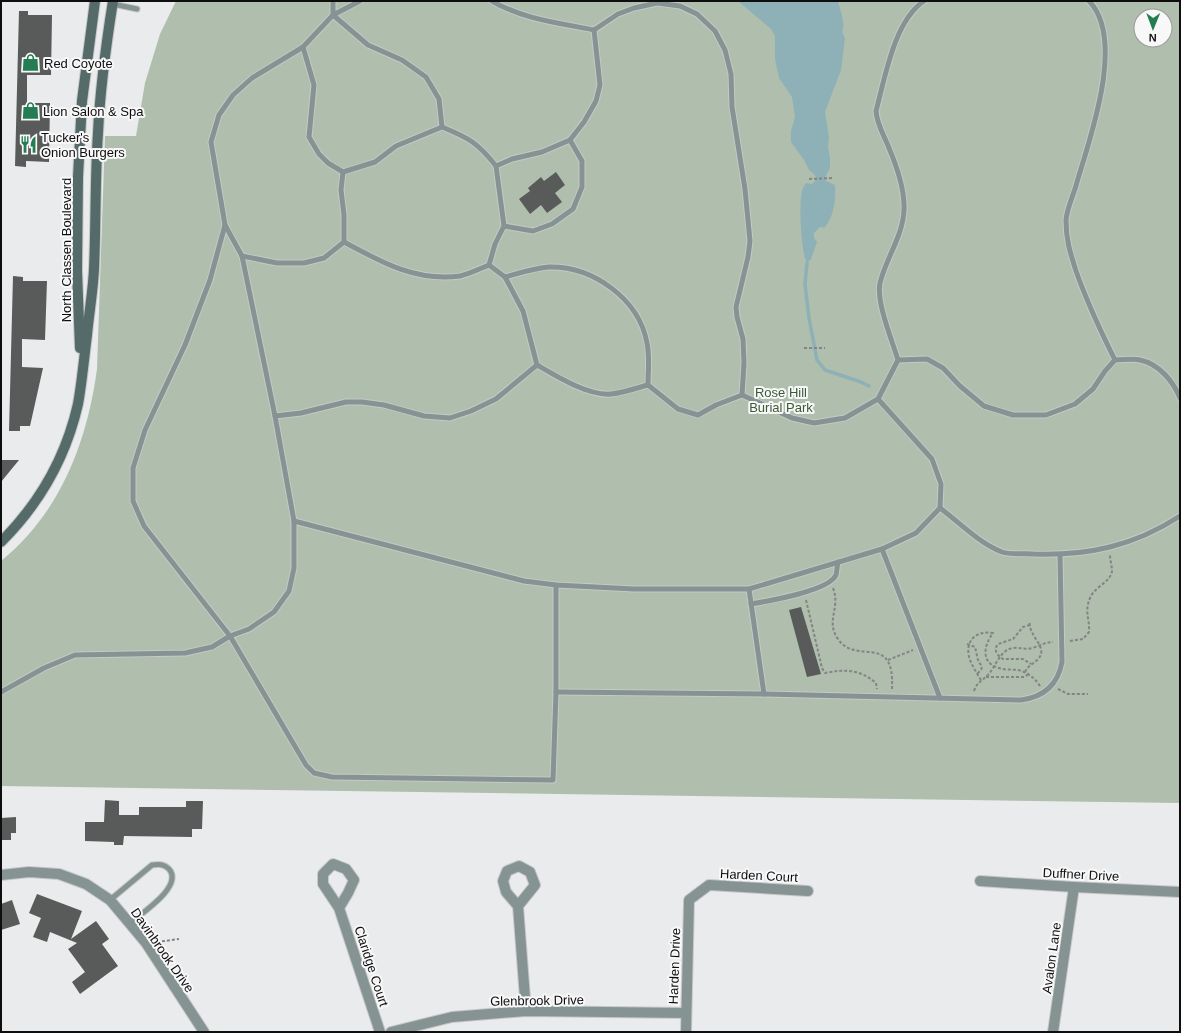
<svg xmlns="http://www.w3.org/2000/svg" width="1181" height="1033" viewBox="0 0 1181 1033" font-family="Helvetica,sans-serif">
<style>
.green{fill:#afbead;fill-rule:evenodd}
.water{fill:#8db1b7}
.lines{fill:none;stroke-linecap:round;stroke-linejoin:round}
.stream{stroke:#8db1b7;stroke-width:3.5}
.building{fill:#595a5a}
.service-casing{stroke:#c7c8c8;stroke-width:7}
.minor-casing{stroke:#c7c8c8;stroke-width:12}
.secondary-casing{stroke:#c7c8c8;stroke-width:12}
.path{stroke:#848485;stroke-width:2;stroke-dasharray:3 2;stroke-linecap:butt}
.service{stroke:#859492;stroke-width:5}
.minor{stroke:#859492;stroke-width:10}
.secondary{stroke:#546b69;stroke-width:10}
.labels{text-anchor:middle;stroke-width:4;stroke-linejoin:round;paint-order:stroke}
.poi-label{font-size:13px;fill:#0e0e0e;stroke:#f8f8f9;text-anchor:start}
.street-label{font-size:13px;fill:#0e0e0e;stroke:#f8f8f9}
.park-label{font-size:13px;fill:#395a35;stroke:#f8f8f9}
</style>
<rect width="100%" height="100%" fill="#eaebec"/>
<path class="green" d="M 176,1 L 1180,1 L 1180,803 L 1,786 L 1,561 C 60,513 87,443 97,369 L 105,136 L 136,136 L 145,83 L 160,34 ZM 1141,16 L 1165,16 L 1165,40 L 1141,40 Z"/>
<path class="water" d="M 738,1 L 838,1 C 840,10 846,23 842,32 L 845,38 L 841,70 L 825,112 L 829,137 L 828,147 L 830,158 L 830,168 L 825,177 L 826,181 L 835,185 C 836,198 834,218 824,228 L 820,227 L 814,233 L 814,238 L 817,242 L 811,259 L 807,263 C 801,253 798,199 803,188 C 804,186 805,184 806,183 L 812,184 L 815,181 L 816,176 L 809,170 L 804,160 L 791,142 L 791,131 L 795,117 L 792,97 L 779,78 L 775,59 L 775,36 L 771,29 Z"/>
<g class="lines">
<path class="stream" d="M 807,263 L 805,284 L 809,318 L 817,360 L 825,370 L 861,382 L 869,386"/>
</g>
<g class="building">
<path d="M 19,11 L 28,11 L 28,15 L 52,15 L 51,75 L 27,75 L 27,103 L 50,103 L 49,162 L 26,161 L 26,167 L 15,166 Z"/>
<path d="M 556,172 L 565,185 L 555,193 L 562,202 L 547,213 L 541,205 L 530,214 L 519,199 L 530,191 L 528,188 L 541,177 L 544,181 Z"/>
<path d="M 13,276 L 23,277 L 23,281 L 47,281 L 45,340 L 22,339 L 22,367 L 43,368 L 30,426 L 20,426 L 20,431 L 9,431 Z"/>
<path d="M 1,460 L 19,460 L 1,482 Z"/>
<path d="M 801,607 L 821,674 L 807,677 L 789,610 Z"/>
<path d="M 105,800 L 119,801 L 119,815 L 139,815 L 139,807 L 186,807 L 186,801 L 203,801 L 202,829 L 192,829 L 192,837 L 124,836 L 123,845 L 114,845 L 114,842 L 85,841 L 85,822 L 104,822 Z"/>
<path d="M 16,817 L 16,833 L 11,833 L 11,840 L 1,840 L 1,818 Z"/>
<path d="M 37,894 L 82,911 L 71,939 L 96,921 L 109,939 L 102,944 L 118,966 L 80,994 L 72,982 L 85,972 L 68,949 L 77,943 L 50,932 L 47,942 L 33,937 L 41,918 L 29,913 Z"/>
<path d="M 12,900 L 20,924 L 1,930 L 1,904 Z"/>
</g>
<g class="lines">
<defs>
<g id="service">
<path d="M 333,1 L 333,15 L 360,1"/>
<path d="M 492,1 C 522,19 560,23 594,30 L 618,14 L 634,8 L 657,3 L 680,6 L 697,14 L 715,31 L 725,50 L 731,74 L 732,107 L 745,189 L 750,241 L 748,257 L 736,307 L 737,317 L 743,339 L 744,363 L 742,395 L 792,418 L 814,423 L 845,418 L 878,399 L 898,360 C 892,340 876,302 880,283 C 886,258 903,236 904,210 C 905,189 897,167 889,148 C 884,135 877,125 876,111 C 885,78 894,21 924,1"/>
<path d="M 1089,1 C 1126,39 1090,138 1077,182 C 1074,194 1067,208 1066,220 C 1066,240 1070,252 1076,271 C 1087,302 1100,330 1115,360 C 1123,360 1133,358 1140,360 C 1159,364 1173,381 1180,398"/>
<path d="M 113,4 L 137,9"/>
<path d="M 303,47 L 314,85 L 309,137 L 319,154 L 328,163 L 343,172"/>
<path d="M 343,172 L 375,162 L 396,146 L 442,127 C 469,138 478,143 496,166 L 512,159 L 542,152 L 570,140 L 584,122 L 596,101 L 600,85 L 594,30"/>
<path d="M 225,225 L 210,280 L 185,345 L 145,430 L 133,468 L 133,501 L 144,526 L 230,636 L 306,765 L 314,773 L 332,777 L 553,780 L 556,692 L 556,585"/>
<path d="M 504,226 L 533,231 L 552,224 L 573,209 L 582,187 L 582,161 L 570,140"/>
<path d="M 344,242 C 381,262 416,282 460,276 C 469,274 479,269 489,265"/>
<path d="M 242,256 L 277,263 L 304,263 L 324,258 L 344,242 L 344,215 L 341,190 L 343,172"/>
<path d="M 505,277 C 520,273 534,268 549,267 C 593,266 639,299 647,343 C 650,357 648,371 648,385 L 678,409 L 698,415 L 716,405 L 742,395"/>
<path d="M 898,360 L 927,359 L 943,368 L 960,386 L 984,406 L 1013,415 L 1046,415 L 1075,404 L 1093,389 L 1105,371 L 1115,360"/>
<path d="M 537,365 C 556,376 588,396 611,394 C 623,393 636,388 648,385"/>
<path d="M 275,416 L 301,413 L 346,402 L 362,402 L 384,405 L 424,416 L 450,418 L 471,411 L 496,399 L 537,365 L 523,311 L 505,277 L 489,265 L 495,244 L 504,226 L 496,166"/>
<path d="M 940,508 C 960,523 979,543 1002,552 C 1011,555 1024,553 1033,554 C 1088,556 1134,546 1180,516"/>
<path d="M 294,521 L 524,581 L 556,585 L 634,589 L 749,589 L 882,549 L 916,533 L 940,508 L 941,484 L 932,459 L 878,399"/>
<path d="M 882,549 L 940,698"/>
<path d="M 749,589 L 764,694"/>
<path d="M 751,604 C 768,601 829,591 836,575 C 837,571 837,566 838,562"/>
<path d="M 1,692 L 44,668 L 75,655 L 185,653 L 212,647 L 230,636 L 249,629 L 274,612 L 289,591 L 294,568 L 294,521 L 275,416 L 242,256 L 225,225 L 211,142 L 219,115 L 233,95 L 252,78 L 303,47 L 333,15 L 368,45 L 402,60 L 426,77 L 439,99 L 442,127"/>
<path d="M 556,692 L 764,694 L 1021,700 C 1044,697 1058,684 1062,662 L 1060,554"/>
<path d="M 110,900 L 152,865 C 159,864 164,864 169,869 C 184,886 142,913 130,923"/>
</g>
<g id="minor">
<path d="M 1,875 L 29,872 L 59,874 L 86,884 L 110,900 L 146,943 L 204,1032"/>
<path d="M 980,881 L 1074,887 L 1180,892"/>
<path d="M 518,906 L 535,885 L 530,872 L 519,866 L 507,871 L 503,881 L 506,892 L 518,906 L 526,1011"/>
<path d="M 339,908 L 348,893 L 354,880 L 346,869 L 333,864 L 323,874 L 323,884 L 339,908 L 380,1032"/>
<path d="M 391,1032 L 452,1017 L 526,1011 L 686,1013"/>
<path d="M 686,1032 L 689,900 L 709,885 L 808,891"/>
<path d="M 1053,1032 L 1074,887"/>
</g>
<g id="secondary">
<path d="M 80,348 L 77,271 L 78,177 L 82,101 L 95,1"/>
<path d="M 1,542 C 39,504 66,457 78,404 C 82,382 84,358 87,335 C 89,313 93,291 94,269 C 96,224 95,178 98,133 C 100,89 106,45 113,1"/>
</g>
</defs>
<use href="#service" class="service-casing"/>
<use href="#minor" class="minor-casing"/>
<use href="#secondary" class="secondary-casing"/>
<g class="path">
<path d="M 809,179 L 832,178"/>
<path d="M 804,348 L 825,348"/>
<path d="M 833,588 C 841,608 825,621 838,639 C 856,666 895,631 892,689"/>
<path d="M 806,600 L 822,668 L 825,673 C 844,669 860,669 876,683 L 877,689"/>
<path d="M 1030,625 L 1023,627 L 1013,639 L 998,644 C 993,650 997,655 1003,659 L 1023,659 L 1031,664"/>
<path d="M 1070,641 L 1083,639 L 1089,632 C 1090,619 1084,612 1090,598 C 1094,587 1111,582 1112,571 C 1112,566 1110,560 1110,555"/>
<path d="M 967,644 L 975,647 L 978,660 L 982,667 L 981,670 L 977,674"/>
<path d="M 888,660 L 913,650"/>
<path d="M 1025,672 C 1028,665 1034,664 1039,658 C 1046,649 1035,640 1032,632 C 1030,629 1030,625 1029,622"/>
<path d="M 986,677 L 1024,677 L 1029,674"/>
<path d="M 981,680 C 977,674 973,667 970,660 C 964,643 974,630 993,633 C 984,645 980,663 999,668 C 1007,671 1016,668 1024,672 C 1031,675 1036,680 1040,686"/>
<path d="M 1058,689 L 1068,694 L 1088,694"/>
<path d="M 974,691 C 977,682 982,681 988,675 C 996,666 1000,650 1013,648 C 1020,647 1026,650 1032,648 C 1040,646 1045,642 1053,642"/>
<path d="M 157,942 L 179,939"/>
</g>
<use href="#service" class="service"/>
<use href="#minor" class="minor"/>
<use href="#secondary" class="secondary"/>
</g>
<defs>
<symbol id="shop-bare" viewBox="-9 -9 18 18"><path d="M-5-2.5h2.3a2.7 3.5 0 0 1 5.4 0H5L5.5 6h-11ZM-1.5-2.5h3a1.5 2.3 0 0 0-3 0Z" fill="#247d52" stroke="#f8f8f9" stroke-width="2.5" paint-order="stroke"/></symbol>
<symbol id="restaurant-bare" viewBox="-9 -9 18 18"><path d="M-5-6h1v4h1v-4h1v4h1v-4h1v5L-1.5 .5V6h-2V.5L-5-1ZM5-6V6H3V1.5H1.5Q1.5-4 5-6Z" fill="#247d52" stroke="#f8f8f9" stroke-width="2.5" paint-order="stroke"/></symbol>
</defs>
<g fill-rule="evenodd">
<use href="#shop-bare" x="18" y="50" width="25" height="25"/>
<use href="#shop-bare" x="18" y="98" width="25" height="25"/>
<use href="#restaurant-bare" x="16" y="132" width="25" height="25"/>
</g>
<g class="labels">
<g class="poi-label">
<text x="44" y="68">Red Coyote</text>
<text x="43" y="116">Lion Salon &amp; Spa</text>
<text x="41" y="142">Tucker's<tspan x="41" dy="15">Onion Burgers</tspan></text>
</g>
<g class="street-label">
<text transform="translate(66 250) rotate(-90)" y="5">North Classen Boulevard</text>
<text transform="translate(1081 874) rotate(3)" y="5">Duffner Drive</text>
<text transform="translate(759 875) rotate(3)" y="5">Harden Court</text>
<text transform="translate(163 950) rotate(55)" y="5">Davinbrook Drive</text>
<text transform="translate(1051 958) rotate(-82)" y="5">Avalon Lane</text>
<text transform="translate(372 966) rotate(72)" y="5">Claridge Court</text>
<text transform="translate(674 966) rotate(-88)" y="5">Harden Drive</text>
<text transform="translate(537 1000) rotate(-1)" y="5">Glenbrook Drive</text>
</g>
<g class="park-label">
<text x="781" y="397">Rose Hill<tspan x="781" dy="15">Burial Park</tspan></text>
</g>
</g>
<rect width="1181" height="1033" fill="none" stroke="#0e0e0e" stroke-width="4"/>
<g transform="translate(1153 28) rotate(181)"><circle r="19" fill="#f8f8f9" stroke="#9a9a9b"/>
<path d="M0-3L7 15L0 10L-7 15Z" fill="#247d52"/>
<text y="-6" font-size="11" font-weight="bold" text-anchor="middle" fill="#0e0e0e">N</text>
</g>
</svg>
